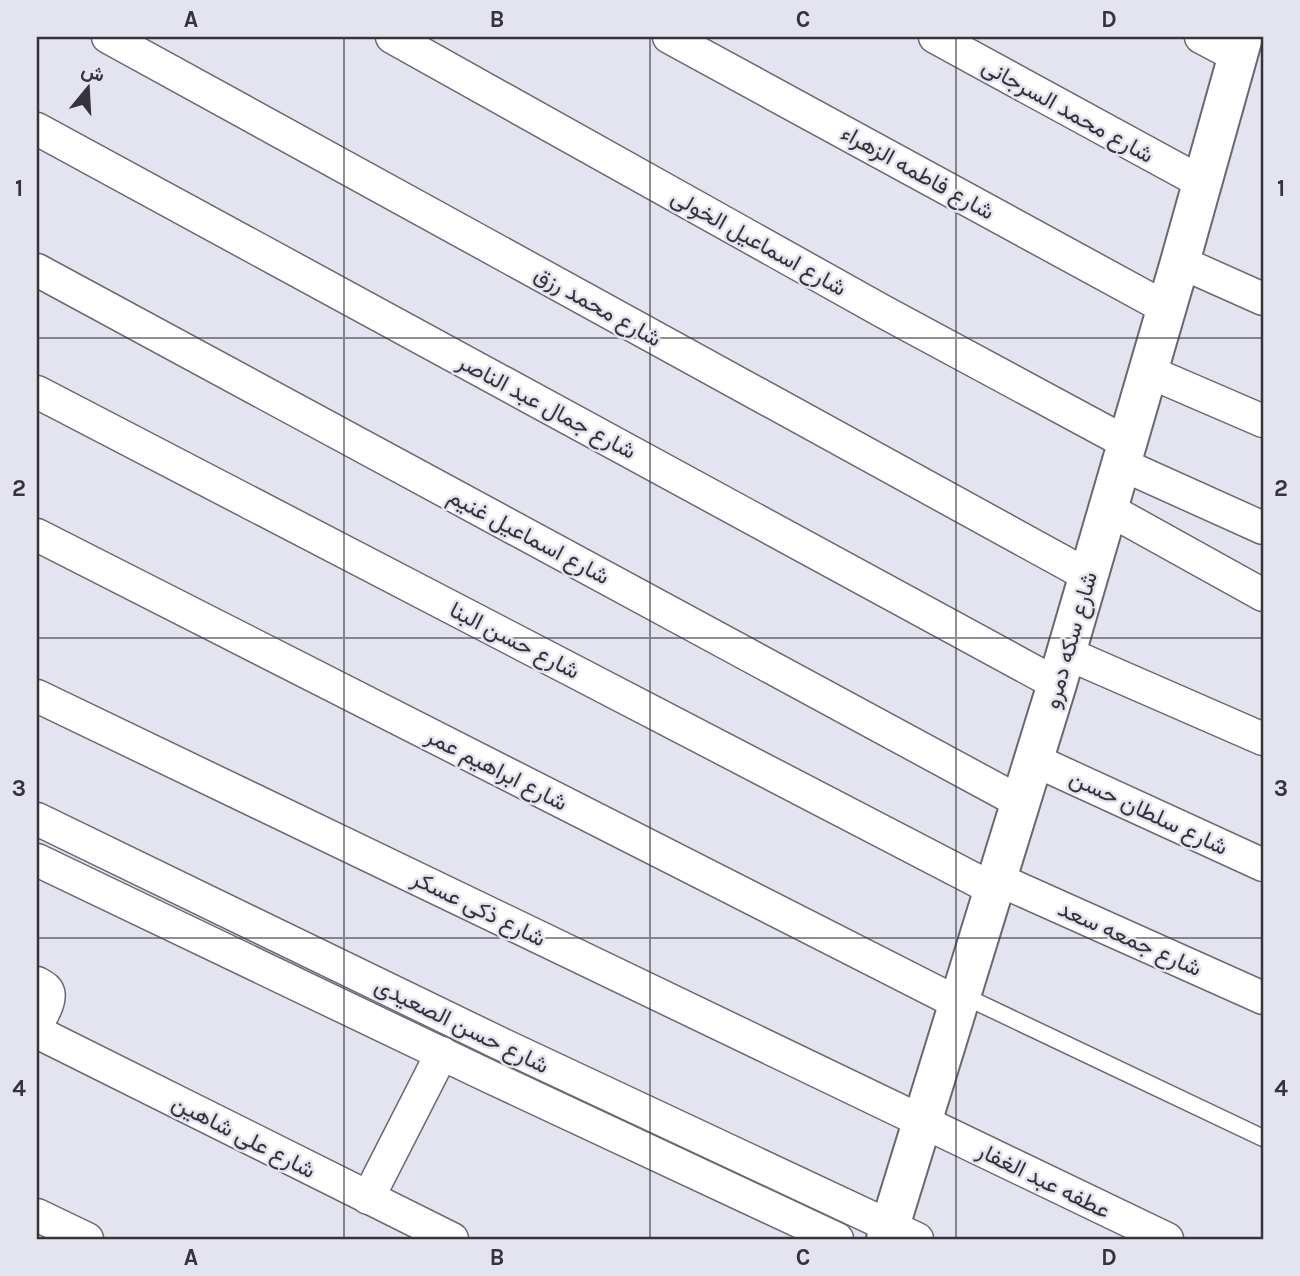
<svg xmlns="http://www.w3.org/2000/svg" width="1300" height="1276" viewBox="0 0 1300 1276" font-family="Karla,Vazirmatn,sans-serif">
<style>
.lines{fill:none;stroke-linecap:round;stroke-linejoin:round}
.lane-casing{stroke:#696974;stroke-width:19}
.street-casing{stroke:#696974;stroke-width:35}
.secondary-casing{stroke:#696974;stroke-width:42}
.lane{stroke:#fff;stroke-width:16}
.street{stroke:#fff;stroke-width:32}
.secondary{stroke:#fff;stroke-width:38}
.grid{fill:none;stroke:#343439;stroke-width:2;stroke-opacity:0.55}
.labels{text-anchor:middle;stroke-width:5;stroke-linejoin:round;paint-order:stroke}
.street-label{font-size:23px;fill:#343439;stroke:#e4e4f1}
.neatline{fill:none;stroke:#343439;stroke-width:2.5}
.grid-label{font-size:23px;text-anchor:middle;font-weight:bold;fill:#343439}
</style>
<rect width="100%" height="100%" fill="#e4e4f1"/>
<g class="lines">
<defs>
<path id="lane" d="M 962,995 L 1263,1138"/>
<g id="street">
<path d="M 108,37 L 1089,576"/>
<path d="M 392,37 L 884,312 L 1127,443"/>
<path d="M 669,37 L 1166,308"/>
<path d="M 935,37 L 1201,182"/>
<path d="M 1201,37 L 1237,56"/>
<path d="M 37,129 L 1057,684"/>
<path d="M 1180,262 L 1263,299"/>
<path d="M 37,270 L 1020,802"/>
<path d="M 1147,371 L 1263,421"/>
<path d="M 37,392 L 993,889"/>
<path d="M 1121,464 L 1263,528"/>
<path d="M 1108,509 L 1263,595"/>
<path d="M 37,535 L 958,1003"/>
<path d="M 1066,653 L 1263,739"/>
<path d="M 37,696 L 1167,1239"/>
<path d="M 1034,760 L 1263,865"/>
<path d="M 37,819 L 499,1043 L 917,1239"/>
<path d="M 37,860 L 484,1074 L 837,1239"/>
<path d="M 997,879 L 1263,998"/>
<path d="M 37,983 C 39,984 46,987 47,990 C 53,999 41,1016 37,1025"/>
<path d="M 37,1032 L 452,1239"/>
<path d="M 368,1198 L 442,1053"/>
<path d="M 37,1215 L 87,1239"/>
</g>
<path id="secondary" d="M 886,1239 L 1057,684 L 1180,262 L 1243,37"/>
</defs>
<use href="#lane" class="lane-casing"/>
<use href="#street" class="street-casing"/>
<use href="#secondary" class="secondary-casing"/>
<use href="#lane" class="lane"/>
<use href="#street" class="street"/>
<use href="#secondary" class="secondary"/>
</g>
<path class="grid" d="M 344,37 L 344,1239M 650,37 L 650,1239M 956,37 L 956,1239M 37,338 L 1263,338M 37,638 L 1263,638M 37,938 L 1263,938"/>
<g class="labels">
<g class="street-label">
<text transform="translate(1068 110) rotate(29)" y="8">شارع محمد السرجانى</text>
<text transform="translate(918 172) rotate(29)" y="8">شارع فاطمه الزهراء</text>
<text transform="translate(759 242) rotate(29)" y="8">شارع اسماعيل الخولى</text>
<text transform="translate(598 306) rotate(29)" y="8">شارع محمد رزق</text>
<text transform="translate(547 406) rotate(28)" y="8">شارع جمال عبد الناصر</text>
<text transform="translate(529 536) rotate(28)" y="8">شارع اسماعيل غنيم</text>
<text transform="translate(515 640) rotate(27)" y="8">شارع حسن البنا</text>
<text transform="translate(1070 640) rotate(-74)" y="8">شارع سكه دمرو</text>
<text transform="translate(497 769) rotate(27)" y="8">شارع ابراهيم عمر</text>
<text transform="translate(1149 812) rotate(25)" y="8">شارع سلطان حسن</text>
<text transform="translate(479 908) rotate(26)" y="8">شارع ذكى عسكر</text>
<text transform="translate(1130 938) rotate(24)" y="8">شارع جمعه سعد</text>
<text transform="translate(462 1025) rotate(26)" y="8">شارع حسن الصعيدى</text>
<text transform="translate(244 1136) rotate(27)" y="8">شارع على شاهين</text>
<text transform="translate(1044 1180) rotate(26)" y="8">عطفه عبد الغفار</text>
</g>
</g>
<rect width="1300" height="1276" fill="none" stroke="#e4e4f1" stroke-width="77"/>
<g transform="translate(88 88) rotate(18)" stroke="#e4e4f1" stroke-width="5" paint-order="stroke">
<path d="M0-5L12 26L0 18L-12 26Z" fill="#343439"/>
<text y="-10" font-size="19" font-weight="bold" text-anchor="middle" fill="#343439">ش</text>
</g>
<rect x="38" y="38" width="1224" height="1200" class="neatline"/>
<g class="grid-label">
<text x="191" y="27">A</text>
<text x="497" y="27">B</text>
<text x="803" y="27">C</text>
<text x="1109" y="27">D</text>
<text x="19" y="196">1</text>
<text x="1281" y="196">1</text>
<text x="19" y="496">2</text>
<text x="1281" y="496">2</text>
<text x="19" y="796">3</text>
<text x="1281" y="796">3</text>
<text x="19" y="1096">4</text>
<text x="1281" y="1096">4</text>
<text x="191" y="1265">A</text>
<text x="497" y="1265">B</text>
<text x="803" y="1265">C</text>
<text x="1109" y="1265">D</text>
</g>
</svg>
